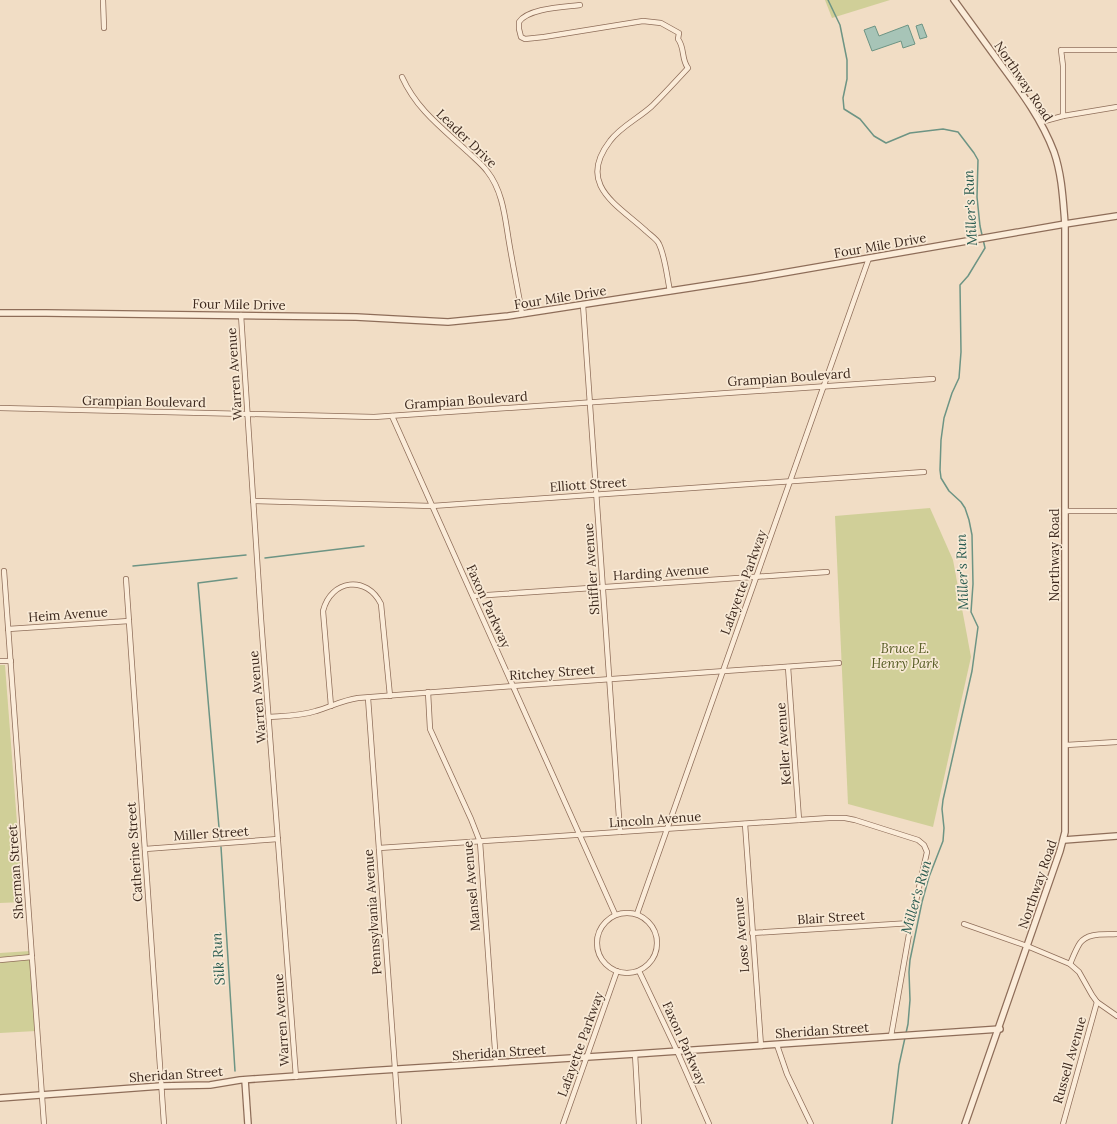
<svg xmlns="http://www.w3.org/2000/svg" width="1117" height="1124" viewBox="0 0 1117 1124" font-family="Lora,serif">
<style>
.green{fill:#d0cf98}
.water{fill:#a7c4b7;stroke:#6d9484}
.lines{fill:none;stroke-linecap:round;stroke-linejoin:round}
.stream{stroke:#6d9484;stroke-width:1.5}
.minor-casing{stroke:#8e6d59;stroke-width:6}
.tertiary-casing{stroke:#8e6d59;stroke-width:8}
.minor{stroke:#fbecd9;stroke-width:4.5}
.tertiary{stroke:#fbecd9;stroke-width:5.5}
.labels{text-anchor:middle;stroke-width:3.5;stroke-linejoin:round;paint-order:stroke}
.street-label{font-size:13px;fill:#3d291e;stroke:#f8e9d5}
.park-label{font-size:13px;font-style:italic;fill:#555b23;stroke:#f8e9d5}
.water-label{font-size:14px;font-style:italic;fill:#2d5e53;stroke:#f8e9d5}
</style>
<rect width="100%" height="100%" fill="#f1ddc5"/>
<g class="green">
<path d="M 825,0 L 890,0 L 832,18 Z"/>
<path d="M 930,508 L 953,560 L 971,657 L 933,827 L 848,804 L 835,516 Z"/>
<path d="M 0,665 L 5,665 L 23,902 L 0,903 Z"/>
<path d="M 30,951 L 36,1031 L 0,1033 L 0,953 Z"/>
</g>
<g class="water">
<path d="M 922,24 L 927,37 L 920,39 L 916,26 Z"/>
<path d="M 908,25 L 915,44 L 903,48 L 901,41 L 872,51 L 864,30 L 875,26 L 879,36 Z"/>
</g>
<g class="lines">
<g class="stream">
<path d="M 828,0 L 840,25 L 847,60 L 847,79 L 843,98 L 844,109 L 860,119 L 874,136 L 886,143 L 910,133 L 943,129 L 958,132 L 974,153 L 978,160 L 977,197 L 980,226 L 985,248 L 968,276 L 960,285 L 961,352 L 959,378 L 952,393 L 944,418 L 941,440 L 940,470 L 941,478 L 949,491 L 961,502 L 965,508 L 969,520 L 972,535 L 973,584 L 971,612 L 978,627 L 972,671 L 943,800 L 942,809 L 944,828 L 943,841 L 929,877 L 922,902 L 910,960 L 909,972 L 910,1000 L 908,1024 L 899,1065 L 892,1124"/>
<path d="M 265,558 L 364,546"/>
<path d="M 133,566 L 246,555"/>
<path d="M 220,839 L 198,583 L 237,578"/>
<path d="M 221,847 L 235,1071"/>
</g>
<defs>
<g id="minor">
<path d="M 103,0 L 104,28"/>
<path d="M 580,5 C 565,7 528,8 519,22 L 519,29 L 521,37 L 525,39 L 544,37 L 643,21 L 661,23 L 679,33 L 678,39 C 685,48 681,59 688,68 C 676,81 664,94 652,106 C 639,118 620,127 610,141 C 576,185 618,205 646,231 C 650,235 657,239 659,244 C 665,256 667,277 670,291"/>
<path d="M 1117,50 L 1061,50 L 1063,66 L 1063,116 L 1117,107"/>
<path d="M 402,77 C 417,110 442,128 468,152 C 474,158 482,164 487,171 C 503,191 505,218 509,242 C 513,266 518,290 522,314"/>
<path d="M 1041,122 L 1063,116"/>
<path d="M 583,305 L 620,832"/>
<path d="M 241,315 L 261,619 L 296,1077"/>
<path d="M 0,408 L 374,417 L 933,379"/>
<path d="M 392,416 L 615,914"/>
<path d="M 253,501 L 432,506 L 924,472"/>
<path d="M 1065,511 L 1117,511"/>
<path d="M 4,571 L 44,1124"/>
<path d="M 126,579 L 164,1124"/>
<path d="M 473,596 L 827,572"/>
<path d="M 8,629 L 129,621"/>
<path d="M 0,661 L 11,661"/>
<path d="M 788,667 L 799,820"/>
<path d="M 428,692 L 430,729 L 471,819 L 480,842 L 496,1063"/>
<path d="M 368,698 L 399,1124"/>
<path d="M 331,706 L 323,611 C 331,579 367,575 381,604 L 390,696"/>
<path d="M 269,717 C 284,716 301,716 316,711 C 330,707 343,700 358,698 L 513,686 L 839,663"/>
<path d="M 1066,745 L 1117,742"/>
<path d="M 745,824 L 761,1046"/>
<path d="M 379,848 L 829,818 L 845,818 L 855,820 L 918,840 L 924,845 L 927,852 L 911,923 L 891,1036"/>
<path d="M 145,849 L 278,839"/>
<circle cx="627" cy="943" r="30"/>
<path d="M 637,914 L 869,258"/>
<path d="M 964,924 L 1027,946 L 1070,964 L 1079,972 L 1092,995 L 1097,1002 L 1117,1016"/>
<path d="M 752,933 L 911,923"/>
<path d="M 0,960 L 32,957"/>
<path d="M 1070,964 C 1073,957 1076,949 1080,943 C 1088,932 1105,935 1117,934"/>
<path d="M 639,971 L 677,1051 L 709,1124"/>
<path d="M 777,1045 L 787,1074 L 811,1124"/>
<path d="M 635,1054 L 639,1124"/>
<path d="M 563,1124 L 617,971"/>
<path d="M 1063,1124 L 1097,1002"/>
</g>
<g id="tertiary">
<path d="M 954,0 C 970,22 986,44 1002,66 C 1022,93 1042,120 1054,152 C 1062,175 1063,200 1065,224 L 1065,832 L 1060,851 L 965,1124"/>
<path d="M 0,313 L 46,313 L 356,317 L 448,322 L 508,316 L 754,278 L 1065,224 L 1117,216"/>
<path d="M 1064,840 L 1117,836"/>
<path d="M 245,1080 L 248,1124"/>
<path d="M 0,1098 L 161,1086 L 210,1085 L 240,1080 L 367,1071 L 635,1054 L 1000,1029"/>
</g>
</defs>
<use href="#minor" class="minor-casing"/>
<use href="#tertiary" class="tertiary-casing"/>
<use href="#minor" class="minor"/>
<use href="#tertiary" class="tertiary"/>
</g>
<g class="labels">
<g class="street-label">
<text transform="translate(1024 81) rotate(56)" y="5">Northway Road</text>
<text transform="translate(467 138) rotate(44)" y="5">Leader Drive</text>
<text transform="translate(880 245) rotate(-10)" y="5">Four Mile Drive</text>
<text transform="translate(560 297) rotate(-9)" y="5">Four Mile Drive</text>
<text transform="translate(239 304) rotate(1)" y="5">Four Mile Drive</text>
<text transform="translate(234 374) rotate(-94)" y="5">Warren Avenue</text>
<text transform="translate(789 377) rotate(-4)" y="5">Grampian Boulevard</text>
<text transform="translate(466 400) rotate(-4)" y="5">Grampian Boulevard</text>
<text transform="translate(144 401) rotate(1)" y="5">Grampian Boulevard</text>
<text transform="translate(588 484) rotate(-4)" y="5">Elliott Street</text>
<text transform="translate(1054 555) rotate(-90)" y="5">Northway Road</text>
<text transform="translate(591 569) rotate(-94)" y="5">Shiffler Avenue</text>
<text transform="translate(661 572) rotate(-4)" y="5">Harding Avenue</text>
<text transform="translate(743 582) rotate(-70)" y="5">Lafayette Parkway</text>
<text transform="translate(489 606) rotate(66)" y="5">Faxon Parkway</text>
<text transform="translate(68 614) rotate(-4)" y="5">Heim Avenue</text>
<text transform="translate(552 672) rotate(-4)" y="5">Ritchey Street</text>
<text transform="translate(257 697) rotate(-95)" y="5">Warren Avenue</text>
<text transform="translate(783 744) rotate(-94)" y="5">Keller Avenue</text>
<text transform="translate(655 819) rotate(-4)" y="5">Lincoln Avenue</text>
<text transform="translate(211 833) rotate(-4)" y="5">Miller Street</text>
<text transform="translate(134 852) rotate(-94)" y="5">Catherine Street</text>
<text transform="translate(15 872) rotate(-94)" y="5">Sherman Street</text>
<text transform="translate(1037 884) rotate(-71)" y="5">Northway Road</text>
<text transform="translate(471 886) rotate(-95)" y="5">Mansel Avenue</text>
<text transform="translate(372 912) rotate(-94)" y="5">Pennsylvania Avenue</text>
<text transform="translate(831 917) rotate(-4)" y="5">Blair Street</text>
<text transform="translate(741 935) rotate(-95)" y="5">Lose Avenue</text>
<text transform="translate(281 1020) rotate(-94)" y="5">Warren Avenue</text>
<text transform="translate(822 1030) rotate(-4)" y="5">Sheridan Street</text>
<text transform="translate(685 1043) rotate(66)" y="5">Faxon Parkway</text>
<text transform="translate(580 1044) rotate(-70)" y="5">Lafayette Parkway</text>
<text transform="translate(499 1052) rotate(-4)" y="5">Sheridan Street</text>
<text transform="translate(1069 1060) rotate(-74)" y="5">Russell Avenue</text>
<text transform="translate(176 1074) rotate(-4)" y="5">Sheridan Street</text>
</g>
<g class="park-label">
<text x="905" y="653">Bruce E.<tspan x="905" dy="15">Henry Park</tspan></text>
</g>
<g class="water-label">
<text transform="translate(970 208) rotate(-93)" y="5">Miller's Run</text>
<text transform="translate(962 572) rotate(-92)" y="5">Miller's Run</text>
<text transform="translate(916 897) rotate(-74)" y="5">Miller's Run</text>
<text transform="translate(218 959) rotate(-94)" y="5">Silk Run</text>
</g>
</g>
</svg>
